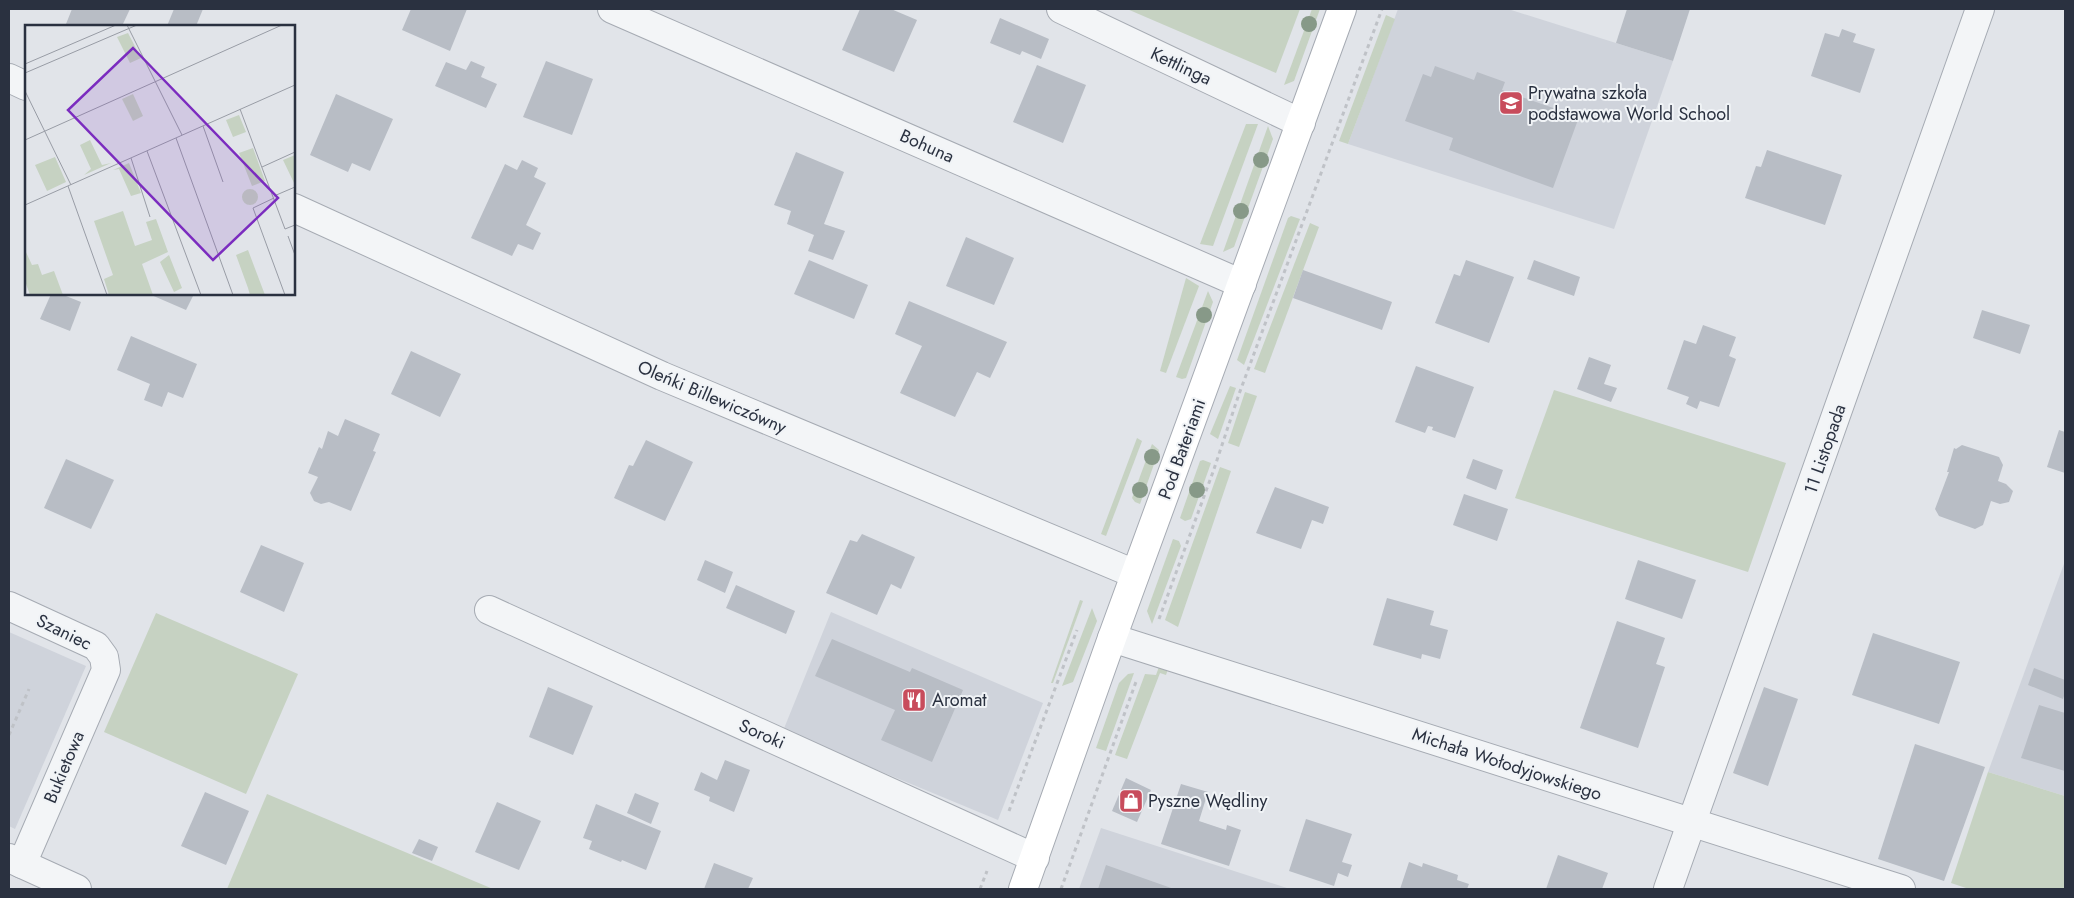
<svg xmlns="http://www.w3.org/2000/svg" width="2074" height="898" viewBox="0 0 2074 898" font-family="Jost,sans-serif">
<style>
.built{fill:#cfd3db}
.green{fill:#c6d2c2}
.building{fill:#b8bdc5}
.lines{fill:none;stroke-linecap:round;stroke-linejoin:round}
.street-casing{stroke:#a6abb3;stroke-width:30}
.secondary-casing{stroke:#a6abb3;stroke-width:30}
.path{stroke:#bfc2c7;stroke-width:3;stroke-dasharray:4 4;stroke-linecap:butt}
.street{stroke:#f3f5f7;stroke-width:28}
.secondary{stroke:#fff;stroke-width:28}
.tree{fill:#879988}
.labels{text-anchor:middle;stroke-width:4;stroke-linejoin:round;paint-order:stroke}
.street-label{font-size:18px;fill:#2a3140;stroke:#f0f3f6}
.poi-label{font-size:18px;fill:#2a3140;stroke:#f0f3f6;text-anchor:start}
.inset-road{fill:none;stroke:#989ca5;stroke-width:1}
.view{fill:#7b2cbf;fill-opacity:0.15;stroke:#7b2cbf;stroke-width:2.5}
.inset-edge{fill:none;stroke:#2a3140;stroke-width:2.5}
</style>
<rect width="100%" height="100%" fill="#e1e4e9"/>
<g class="built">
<path d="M 1398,9 L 1508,9 L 1673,61 L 1614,229 L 1348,144 Z"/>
<path d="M 2065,561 L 2065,796 L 1988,772 Z"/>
<path d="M 831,612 L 1043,703 L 998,820 L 783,731 Z"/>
<path d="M 9,632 L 86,666 L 15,829 L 9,826 Z"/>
<path d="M 1101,828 L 1290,889 L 1079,889 Z"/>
</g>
<g class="green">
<path d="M 1127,9 L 1300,9 L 1276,73 Z"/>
<path d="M 1312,9 L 1320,9 L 1294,81 L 1284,85 Z"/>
<path d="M 1386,15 L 1395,19 L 1348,144 L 1339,141 Z"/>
<path d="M 1246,124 L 1258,124 L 1213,246 L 1200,244 Z"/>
<path d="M 1268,126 L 1273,139 L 1234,247 L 1223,252 Z"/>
<path d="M 1291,216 L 1300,219 L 1244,365 L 1237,360 L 1288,218 Z"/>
<path d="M 1310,223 L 1319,227 L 1265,373 L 1254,369 Z"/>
<path d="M 1186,278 L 1199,286 L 1166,373 L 1160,371 Z"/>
<path d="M 1208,291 L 1213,302 L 1186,378 L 1182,379 L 1176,377 Z"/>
<path d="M 1230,386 L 1236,388 L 1218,439 L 1210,434 Z"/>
<path d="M 1554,390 L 1786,463 L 1748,572 L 1515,498 Z"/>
<path d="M 1245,392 L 1257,396 L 1239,447 L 1228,443 Z"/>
<path d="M 1137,438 L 1142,441 L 1106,536 L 1101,534 Z"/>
<path d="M 1152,444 L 1159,450 L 1140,504 L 1135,502 L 1132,498 Z"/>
<path d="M 1203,460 L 1211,463 L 1191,519 L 1185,521 L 1180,518 L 1200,461 Z"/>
<path d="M 1220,467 L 1231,471 L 1178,627 L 1165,620 Z"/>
<path d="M 1173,539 L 1179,541 L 1181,546 L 1152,624 L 1147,611 Z"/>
<path d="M 1080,600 L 1083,601 L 1053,683 L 1051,683 Z"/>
<path d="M 1092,608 L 1097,621 L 1073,682 L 1062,686 Z"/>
<path d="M 156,613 L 298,674 L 246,794 L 104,732 Z"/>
<path d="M 1160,664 L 1169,666 L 1166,675 L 1160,673 L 1127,759 L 1115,755 L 1145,674 L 1156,675 Z"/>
<path d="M 1134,673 L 1106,751 L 1096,748 L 1119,683 L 1128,674 Z"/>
<path d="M 1988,772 L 2065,796 L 2065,889 L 1969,889 L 1951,883 Z"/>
<path d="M 267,794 L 493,889 L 227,889 Z"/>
</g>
<g class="building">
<path d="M 72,9 L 130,9 L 122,26 L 72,26 L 66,24 Z"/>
<path d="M 174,9 L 203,9 L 196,26 L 167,26 Z"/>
<path d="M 411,9 L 467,9 L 450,51 L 402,30 Z"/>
<path d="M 860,9 L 891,9 L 917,20 L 894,72 L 842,50 Z"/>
<path d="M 1627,9 L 1690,9 L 1673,61 L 1616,43 Z"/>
<path d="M 1000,18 L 1049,39 L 1041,59 L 1022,51 L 1020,55 L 990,43 Z"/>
<path d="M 1842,29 L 1856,34 L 1853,42 L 1875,49 L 1860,93 L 1811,76 L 1825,33 L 1839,37 Z"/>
<path d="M 471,61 L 485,67 L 481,77 L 497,84 L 486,108 L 435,86 L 446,62 L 466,70 Z"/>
<path d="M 546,61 L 593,79 L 572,135 L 523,117 Z"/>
<path d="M 1037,65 L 1086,85 L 1063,143 L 1013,122 Z"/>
<path d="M 1435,66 L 1474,80 L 1477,72 L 1505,82 L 1502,90 L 1579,117 L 1553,188 L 1449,150 L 1453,138 L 1405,121 L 1423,74 L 1431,77 Z"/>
<path d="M 336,94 L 393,119 L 370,171 L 352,163 L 348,172 L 310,155 Z"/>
<path d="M 1767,150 L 1842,175 L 1825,225 L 1745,198 L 1756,166 L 1761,167 Z"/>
<path d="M 796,152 L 844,172 L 824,224 L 845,231 L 833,260 L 808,251 L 814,235 L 787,224 L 791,211 L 774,205 Z"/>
<path d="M 522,160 L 538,168 L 534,177 L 546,183 L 526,225 L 541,233 L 533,250 L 518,244 L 512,256 L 471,238 L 505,164 L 517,170 Z"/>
<path d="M 966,237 L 1014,258 L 994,305 L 946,286 Z"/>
<path d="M 809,260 L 868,285 L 854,319 L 794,294 Z"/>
<path d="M 1466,260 L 1514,277 L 1489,343 L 1435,323 L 1454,274 L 1460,276 Z"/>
<path d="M 1534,260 L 1580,277 L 1574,296 L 1527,279 Z"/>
<path d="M 1303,270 L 1392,302 L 1382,330 L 1293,298 Z"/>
<path d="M 51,294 L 61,294 L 81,302 L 70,331 L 40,319 Z"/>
<path d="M 149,294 L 194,294 L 186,310 Z"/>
<path d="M 909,301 L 1007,342 L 990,378 L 977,372 L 955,417 L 900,393 L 922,346 L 895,334 Z"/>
<path d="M 1982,310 L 2030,325 L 2020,354 L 1973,338 Z"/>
<path d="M 1703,325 L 1736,337 L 1729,356 L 1736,359 L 1719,407 L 1700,401 L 1697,409 L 1686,404 L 1689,397 L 1667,389 L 1684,340 L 1696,344 Z"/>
<path d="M 131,336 L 197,364 L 183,398 L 168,392 L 162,407 L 144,400 L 150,384 L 117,370 Z"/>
<path d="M 411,351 L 461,374 L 440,417 L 391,394 Z"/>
<path d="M 1589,357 L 1611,365 L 1604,384 L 1617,388 L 1611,402 L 1577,389 Z"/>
<path d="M 1416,366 L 1474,387 L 1455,438 L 1432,430 L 1433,427 L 1428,426 L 1425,433 L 1395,422 Z"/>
<path d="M 345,419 L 380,434 L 373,451 L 376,452 L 351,511 L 329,502 L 321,504 L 314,501 L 310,493 L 318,477 L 308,473 L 319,447 L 322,449 L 328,431 L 338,436 Z"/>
<path d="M 2059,430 L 2065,432 L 2065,473 L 2047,467 Z"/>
<path d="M 646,440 L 693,462 L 665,521 L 614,498 L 629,465 L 633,466 Z"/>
<path d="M 1962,445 L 1999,457 L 2003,465 L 1998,481 L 2006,484 L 2013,491 L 2009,502 L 2000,504 L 1991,501 L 1983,525 L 1975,529 L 1939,516 L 1935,509 L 1949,472 L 1947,472 L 1954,448 L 1956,449 Z"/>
<path d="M 66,459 L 114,480 L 91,529 L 44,508 Z"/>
<path d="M 1473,459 L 1503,470 L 1496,490 L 1466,478 Z"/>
<path d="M 1275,487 L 1329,507 L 1323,524 L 1312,520 L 1301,549 L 1256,533 Z"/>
<path d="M 1464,494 L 1508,509 L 1497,541 L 1453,525 Z"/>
<path d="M 862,534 L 915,557 L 901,589 L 891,584 L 877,615 L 826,593 L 850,540 L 857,542 Z"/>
<path d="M 261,545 L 304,563 L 284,612 L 240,592 Z"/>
<path d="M 705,560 L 733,572 L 725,593 L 697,580 Z"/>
<path d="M 1638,560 L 1696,580 L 1682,619 L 1625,599 Z"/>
<path d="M 736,585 L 795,611 L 786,634 L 726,608 Z"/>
<path d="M 1387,598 L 1434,611 L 1430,625 L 1448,630 L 1440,659 L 1422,654 L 1421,659 L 1373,645 Z"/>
<path d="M 1617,621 L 1665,638 L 1656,664 L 1665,667 L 1638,748 L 1580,728 Z"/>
<path d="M 1873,633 L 1960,662 L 1939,724 L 1852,695 Z"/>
<path d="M 832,639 L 910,672 L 912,668 L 963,690 L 932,762 L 881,740 L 895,710 L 815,676 Z"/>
<path d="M 2034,668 L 2065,680 L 2065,693 L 2063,699 L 2028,685 Z"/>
<path d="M 548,687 L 593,706 L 573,755 L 529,737 Z"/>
<path d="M 1764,687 L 1798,699 L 1768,786 L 1733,773 Z"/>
<path d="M 2039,705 L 2065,713 L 2065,771 L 2021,758 Z"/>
<path d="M 1915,744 L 1985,767 L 1944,881 L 1878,859 Z"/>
<path d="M 725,760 L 750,770 L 734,812 L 709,801 L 710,797 L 694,790 L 701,772 L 717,780 Z"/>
<path d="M 1126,778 L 1151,790 L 1137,822 L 1112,811 Z"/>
<path d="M 1181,784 L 1208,792 L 1199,821 L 1226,830 L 1227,825 L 1241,830 L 1229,866 L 1161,844 Z"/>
<path d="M 205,792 L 249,811 L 226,865 L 181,846 Z"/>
<path d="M 635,793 L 659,803 L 651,824 L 627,813 Z"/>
<path d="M 497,802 L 541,821 L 519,870 L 475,852 Z"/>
<path d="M 596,804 L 661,831 L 646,870 L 622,860 L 621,862 L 589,849 L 592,841 L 583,838 Z"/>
<path d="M 1306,819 L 1352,834 L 1342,862 L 1352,865 L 1348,877 L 1338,873 L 1334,886 L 1289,871 Z"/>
<path d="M 419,839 L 438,847 L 432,861 L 412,853 Z"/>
<path d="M 1558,855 L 1608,873 L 1602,889 L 1546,889 Z"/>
<path d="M 1409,862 L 1422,867 L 1423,863 L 1458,875 L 1457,880 L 1469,884 L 1467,889 L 1400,889 Z"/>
<path d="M 714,863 L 753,878 L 748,889 L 704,889 Z"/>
<path d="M 1106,865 L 1174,889 L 1098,889 Z"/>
</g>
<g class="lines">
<defs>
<g id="street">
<path d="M 612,9 L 1242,284"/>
<path d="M 1061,9 L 1301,123"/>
<path d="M 9,78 L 26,86"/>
<path d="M 294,208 L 662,376 L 1135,574"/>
<path d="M 9,606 L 96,646 L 104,657 L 106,670 L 22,864"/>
<path d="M 489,610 L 1035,858"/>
<path d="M 1112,638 L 1901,889"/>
<path d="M 9,858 L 77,889"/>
<path d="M 1668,889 L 1980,9"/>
</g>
<path id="secondary" d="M 1023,889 L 1112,638 L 1342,9"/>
</defs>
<use href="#street" class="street-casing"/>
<use href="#secondary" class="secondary-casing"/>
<g class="path">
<path d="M 1159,619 L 1213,472 L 1239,394 L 1382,9"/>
<path d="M 9,735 L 29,689"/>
<path d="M 1009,811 L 1077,630"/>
<path d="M 980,889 L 987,871"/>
<path d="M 1061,889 L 1137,679"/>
</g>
<use href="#street" class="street"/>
<use href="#secondary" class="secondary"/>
</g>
<g class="tree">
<circle cx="1309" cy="24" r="8"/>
<circle cx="1261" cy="160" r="8"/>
<circle cx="1241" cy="211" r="8"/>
<circle cx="1204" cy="315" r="8"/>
<circle cx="1152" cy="457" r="8"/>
<circle cx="1140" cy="490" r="8"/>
<circle cx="1197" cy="490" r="8"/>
</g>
<defs>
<symbol id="school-square" viewBox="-11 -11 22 22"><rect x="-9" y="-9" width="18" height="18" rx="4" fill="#c84c5c" stroke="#f0f3f6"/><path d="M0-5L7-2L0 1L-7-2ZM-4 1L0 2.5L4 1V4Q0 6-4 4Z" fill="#fff"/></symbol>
<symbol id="restaurant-square" viewBox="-11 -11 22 22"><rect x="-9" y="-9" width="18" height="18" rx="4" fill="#c84c5c" stroke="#f0f3f6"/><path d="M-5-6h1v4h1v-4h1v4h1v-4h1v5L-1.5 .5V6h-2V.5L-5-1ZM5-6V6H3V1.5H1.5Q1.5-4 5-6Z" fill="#fff"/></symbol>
<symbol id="shop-square" viewBox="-11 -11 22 22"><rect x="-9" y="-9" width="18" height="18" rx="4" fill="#c84c5c" stroke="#f0f3f6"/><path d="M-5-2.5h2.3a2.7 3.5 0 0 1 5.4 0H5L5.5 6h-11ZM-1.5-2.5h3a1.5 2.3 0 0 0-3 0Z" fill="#fff"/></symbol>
</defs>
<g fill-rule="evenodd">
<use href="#school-square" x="1497" y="89" width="28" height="28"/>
<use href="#restaurant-square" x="900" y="686" width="28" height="28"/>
<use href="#shop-square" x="1117" y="787" width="28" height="28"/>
</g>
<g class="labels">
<g class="street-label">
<text transform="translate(1181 66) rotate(25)" y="6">Kettlinga</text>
<text transform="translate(927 146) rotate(24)" y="6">Bohuna</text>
<text transform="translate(712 397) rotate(23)" y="6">Oleńki Billewiczówny</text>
<text transform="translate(1182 449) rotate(-70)" y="6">Pod Bateriami</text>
<text transform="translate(1825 449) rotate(-71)" y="6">11 Listopada</text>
<text transform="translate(64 632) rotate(26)" y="6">Szaniec</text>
<text transform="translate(762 734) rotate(24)" y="6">Soroki</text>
<text transform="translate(1507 764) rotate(18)" y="6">Michała Wołodyjowskiego</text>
<text transform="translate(64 767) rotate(-67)" y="6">Bukietowa</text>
</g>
<g class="poi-label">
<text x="1528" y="99">Prywatna szkoła<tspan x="1528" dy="21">podstawowa World School</tspan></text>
<text x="932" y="706">Aromat</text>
<text x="1148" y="807">Pyszne Wędliny</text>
</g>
</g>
<g transform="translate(25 25)">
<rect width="270" height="270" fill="#e1e4e9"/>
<path d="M 103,8 L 116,33 L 105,38 L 92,12 ZM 108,69 L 118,91 L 108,96 L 97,74 ZM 214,90 L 221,107 L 208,112 L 201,95 ZM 65,115 L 77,140 L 86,138 L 59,150 L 66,144 L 55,120 ZM 228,123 L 240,156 L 227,161 L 214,128 ZM 270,130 L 270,160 L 258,135 ZM 30,132 L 41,157 L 22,166 L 10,140 ZM 104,138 L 116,168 L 106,171 L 94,144 L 88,145 ZM217 172a8 8 0 1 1 16 0a8 8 0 1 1-16 0ZM 98,186 L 110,221 L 127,215 L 121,197 L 131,194 L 143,227 L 117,239 L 128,270 L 84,270 L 79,254 L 88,250 L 69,196 ZM 0,225 L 7,240 L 13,239 L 17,250 L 29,246 L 38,270 L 5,270 L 0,256 ZM 223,225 L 240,270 L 225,270 L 223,263 L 211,230 ZM 144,230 L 157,263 L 149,267 L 135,237 Z" fill="#c6d2c2"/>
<path class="inset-road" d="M 102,0 L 157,110M 0,39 L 91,0M 0,48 L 112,0M 0,66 L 46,160M 215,84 L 260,204 L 270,200M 178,101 L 198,157M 151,113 L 208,270M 0,115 L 257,0M 122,126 L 176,270M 106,133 L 125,192M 237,142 L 270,127M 43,161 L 82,270M 249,171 L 270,162M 249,173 L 228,183 L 260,270M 0,180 L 270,60M 263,211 L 270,230"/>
<path class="view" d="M 108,23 L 253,173 L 188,235 L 43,85 Z"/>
<rect width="270" height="270" class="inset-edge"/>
</g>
<rect width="2074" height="898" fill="none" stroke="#2a3140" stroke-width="20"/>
</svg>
